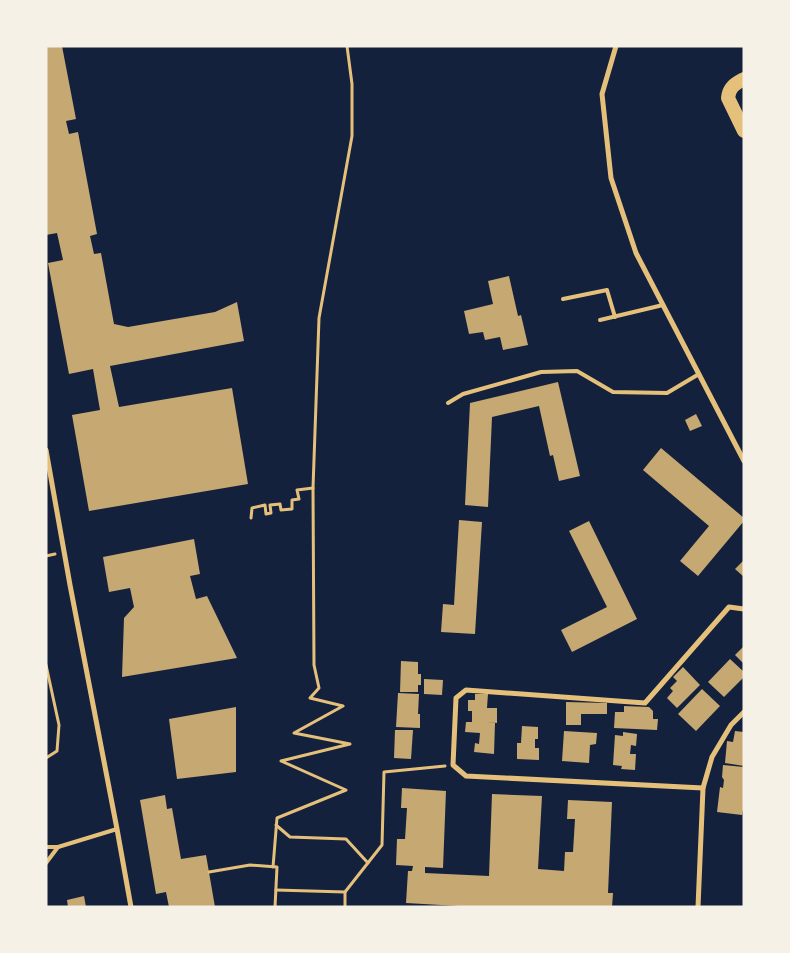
<svg xmlns="http://www.w3.org/2000/svg" width="790" height="953" viewBox="0 0 790 953" font-family="'DejaVu Sans',sans-serif">
<style>
.building{fill:#c6a872}
.lines{fill:none;stroke-linecap:round;stroke-linejoin:round}
.path{stroke:#e5c07b;stroke-width:3}
.service{stroke:#e5c07b;stroke-width:4}
.minor{stroke:#e5c07b;stroke-width:5}
.motorway{stroke:#e5c07b;stroke-width:14}
</style>
<rect width="100%" height="100%" fill="#14213d"/>
<g class="building">
<path d="M 46,46 L 62,46 L 76,119 L 66,121 L 69,134 L 78,132 L 97,234 L 90,236 L 94,254 L 101,253 L 114,324 L 128,327 L 215,312 L 237,302 L 244,341 L 110,366 L 119,407 L 232,388 L 248,484 L 89,511 L 72,415 L 100,410 L 93,369 L 69,374 L 48,263 L 63,260 L 57,233 L 46,235 Z"/>
<path d="M 509,276 L 518,316 L 521,315 L 528,345 L 503,350 L 500,337 L 485,340 L 483,332 L 469,334 L 464,311 L 493,304 L 488,281 Z"/>
<path d="M 558,382 L 580,476 L 559,481 L 553,455 L 550,456 L 539,406 L 492,417 L 488,507 L 465,505 L 470,403 Z"/>
<path d="M 696,414 L 702,426 L 690,431 L 685,420 Z"/>
<path d="M 661,448 L 744,518 L 744,521 L 698,576 L 680,561 L 709,526 L 643,470 Z"/>
<path d="M 459,520 L 482,522 L 475,634 L 441,632 L 443,604 L 454,605 Z"/>
<path d="M 589,521 L 637,619 L 572,652 L 561,630 L 607,607 L 569,531 Z"/>
<path d="M 194,539 L 200,574 L 190,576 L 196,599 L 207,596 L 237,658 L 122,677 L 124,618 L 134,607 L 130,588 L 109,592 L 103,557 Z"/>
<path d="M 744,560 L 744,577 L 735,569 Z"/>
<path d="M 744,646 L 744,664 L 735,655 Z"/>
<path d="M 730,659 L 744,672 L 744,677 L 724,697 L 708,682 Z"/>
<path d="M 401,661 L 418,662 L 418,674 L 421,674 L 421,685 L 418,685 L 418,692 L 400,692 Z"/>
<path d="M 683,667 L 700,685 L 677,708 L 667,698 L 673,691 L 670,688 L 677,681 L 673,677 Z"/>
<path d="M 424,679 L 443,680 L 442,695 L 424,694 Z"/>
<path d="M 702,689 L 720,706 L 696,731 L 678,714 Z"/>
<path d="M 398,693 L 419,694 L 418,714 L 420,714 L 420,728 L 396,727 Z"/>
<path d="M 475,694 L 488,694 L 487,708 L 497,708 L 497,723 L 485,722 L 495,723 L 494,754 L 474,752 L 475,743 L 479,744 L 480,733 L 465,732 L 466,722 L 472,722 L 472,711 L 468,711 L 468,700 L 475,700 Z"/>
<path d="M 566,702 L 607,703 L 607,714 L 581,714 L 581,725 L 566,725 Z"/>
<path d="M 624,706 L 649,707 L 653,711 L 653,719 L 658,719 L 657,730 L 614,728 L 615,712 L 624,712 Z"/>
<path d="M 236,707 L 236,772 L 177,779 L 169,719 Z"/>
<path d="M 522,726 L 538,727 L 538,739 L 535,739 L 535,748 L 539,748 L 539,760 L 517,759 L 517,743 L 521,743 Z"/>
<path d="M 395,730 L 413,730 L 411,759 L 394,758 Z"/>
<path d="M 564,731 L 597,733 L 596,744 L 590,745 L 589,763 L 562,761 Z"/>
<path d="M 735,731 L 744,732 L 744,766 L 725,763 L 727,741 L 733,742 Z"/>
<path d="M 623,732 L 637,734 L 636,746 L 631,745 L 630,754 L 636,754 L 635,770 L 621,769 L 622,766 L 613,765 L 615,735 L 623,736 Z"/>
<path d="M 723,765 L 744,767 L 744,804 L 742,815 L 717,812 L 720,787 L 723,788 L 724,780 L 722,777 Z"/>
<path d="M 402,788 L 446,791 L 443,868 L 425,867 L 425,873 L 489,876 L 492,794 L 542,796 L 538,869 L 564,871 L 565,852 L 573,852 L 575,819 L 567,819 L 568,800 L 612,802 L 608,893 L 613,893 L 612,907 L 476,907 L 406,903 L 408,871 L 412,871 L 413,866 L 396,865 L 397,839 L 405,839 L 407,808 L 401,808 Z"/>
<path d="M 165,795 L 167,809 L 172,808 L 181,859 L 206,855 L 215,907 L 169,907 L 166,892 L 156,894 L 140,800 Z"/>
<path d="M 84,896 L 86,907 L 68,907 L 67,900 Z"/>
</g>
<g class="lines">
<g class="path">
<path d="M 251,518 L 252,508 L 265,505 L 266,514 L 271,513 L 270,505 L 280,504 L 281,510 L 292,509 L 292,500 L 299,499 L 297,490 L 313,488"/>
<path d="M 46,556 L 55,554"/>
<path d="M 46,665 L 59,725 L 57,751 L 46,758"/>
<path d="M 276,825 L 290,837 L 346,839 L 368,863"/>
<path d="M 273,867 L 277,818 L 346,790 L 281,761 L 350,744 L 294,733 L 343,706 L 310,698 L 319,688 L 314,665 L 313,488 L 319,318 L 352,136 L 352,84 L 347,46"/>
<path d="M 209,872 L 250,865 L 277,867 L 275,907"/>
<path d="M 276,890 L 345,892 L 345,907"/>
<path d="M 345,892 L 382,845 L 384,772 L 445,766"/>
</g>
<g class="service">
<path d="M 563,299 L 607,290 L 615,317"/>
<path d="M 600,320 L 663,305"/>
<path d="M 448,403 L 463,394 L 541,372 L 577,371 L 613,392 L 667,393 L 699,374"/>
<path d="M 46,847 L 58,847 L 117,829"/>
<path d="M 46,863 L 58,847"/>
</g>
<g class="minor">
<path d="M 616,46 L 602,94 L 611,178 L 636,253 L 744,461"/>
<path d="M 46,450 L 70,585 L 117,829 L 131,907"/>
<path d="M 703,788 L 466,776 L 453,765 L 456,698 L 466,690 L 645,703 L 729,607 L 744,609"/>
<path d="M 698,907 L 703,788 L 712,757 L 731,725 L 744,712"/>
</g>
<path class="motorway" d="M 744,79 C 735,84 729,87 728,98 L 744,131"/>
</g>
<rect width="790" height="953" fill="none" stroke="#f6f1e7" stroke-width="95"/>
</svg>
